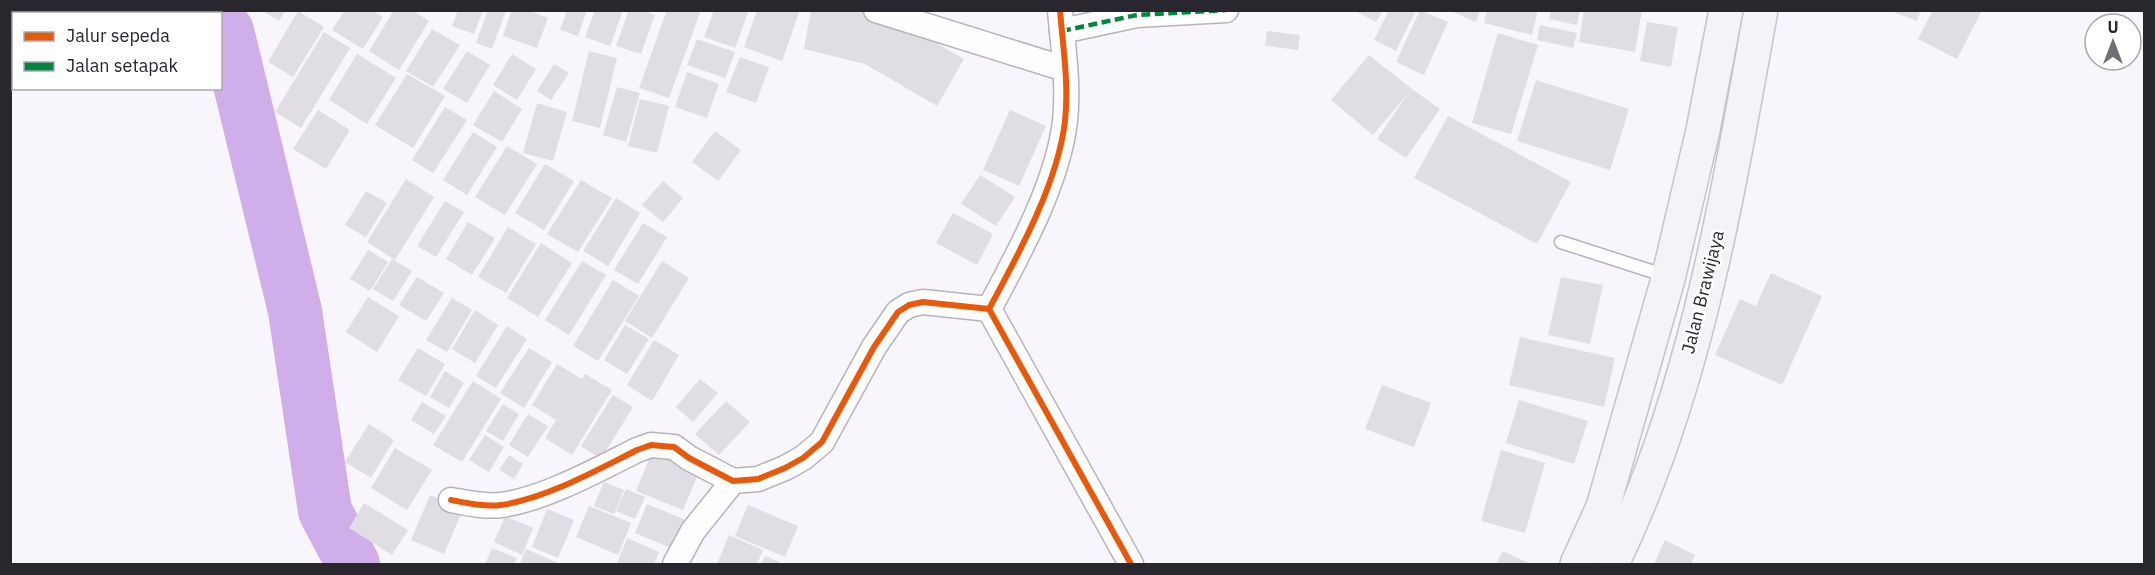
<svg xmlns="http://www.w3.org/2000/svg" width="2155" height="575" viewBox="0 0 2155 575" font-family="'IBM Plex Sans',sans-serif">
<style>
.lines{fill:none;stroke-linecap:round;stroke-linejoin:round}
.river{stroke:#d0aeea;stroke-width:54}
.building{fill:#e1dde4}
.service-casing{stroke:#b7b3ba;stroke-width:15}
.minor-casing{stroke:#b7b3ba;stroke-width:27}
.trunk-casing{stroke:#c8c2cc;stroke-width:36}
.service{stroke:#fefeff;stroke-width:12}
.minor{stroke:#fefeff;stroke-width:24}
.trunk{stroke:#f5f2f8;stroke-width:33}
.quiet{stroke:#00873e;stroke-width:4.5;stroke-dasharray:9 4.5;stroke-linecap:butt}
.cycleway-casing{stroke:#fff;stroke-width:10}
.cycleway{stroke:#e8590c;stroke-width:6}
.labels{text-anchor:middle;stroke-width:5;stroke-linejoin:round;paint-order:stroke}
.street-label{font-size:18px;fill:#2a262e;stroke:#fff}
</style>
<rect width="100%" height="100%" fill="#f9f5fc"/>
<g class="lines">
<path class="river" d="M 220,23 L 227,31 L 295,311 L 325,511 L 353,564"/>
</g>
<g class="building">
<path d="M 261,10 L 286,10 L 279,21 Z"/>
<path d="M 345,10 L 371,10 L 383,17 L 363,49 L 332,30 Z"/>
<path d="M 394,10 L 412,10 L 429,21 L 399,70 L 369,51 Z"/>
<path d="M 458,10 L 483,10 L 474,34 L 452,26 Z"/>
<path d="M 488,10 L 506,10 L 492,49 L 476,43 Z"/>
<path d="M 512,10 L 527,10 L 548,18 L 537,48 L 503,36 Z"/>
<path d="M 567,10 L 587,10 L 578,36 L 560,30 Z"/>
<path d="M 595,10 L 623,10 L 610,46 L 585,37 Z"/>
<path d="M 629,10 L 642,10 L 655,15 L 641,54 L 616,46 Z"/>
<path d="M 667,10 L 701,10 L 669,98 L 639,88 Z"/>
<path d="M 714,10 L 749,10 L 735,48 L 704,37 Z"/>
<path d="M 757,10 L 800,10 L 782,61 L 744,47 Z"/>
<path d="M 811,10 L 851,10 L 891,17 L 964,59 L 937,106 L 865,64 L 804,49 Z"/>
<path d="M 1353,10 L 1383,10 L 1376,22 Z"/>
<path d="M 1389,10 L 1416,10 L 1396,51 L 1374,40 Z"/>
<path d="M 1420,10 L 1448,22 L 1424,75 L 1396,62 Z"/>
<path d="M 1448,10 L 1480,10 L 1476,22 Z"/>
<path d="M 1487,10 L 1538,10 L 1532,35 L 1484,23 Z"/>
<path d="M 1551,10 L 1580,10 L 1577,25 L 1549,19 Z"/>
<path d="M 1584,10 L 1642,10 L 1635,52 L 1579,42 Z"/>
<path d="M 1888,10 L 1921,10 L 1917,21 Z"/>
<path d="M 1933,10 L 1982,10 L 1957,59 L 1918,39 Z"/>
<path d="M 298,11 L 324,27 L 293,77 L 268,62 Z"/>
<path d="M 1647,22 L 1678,27 L 1671,67 L 1640,61 Z"/>
<path d="M 1540,25 L 1577,33 L 1573,48 L 1537,40 Z"/>
<path d="M 432,29 L 460,45 L 433,87 L 406,71 Z"/>
<path d="M 1267,31 L 1300,35 L 1298,50 L 1265,46 Z"/>
<path d="M 324,32 L 350,48 L 301,128 L 275,112 Z"/>
<path d="M 1498,33 L 1538,45 L 1511,134 L 1472,123 Z"/>
<path d="M 697,39 L 735,52 L 725,78 L 687,65 Z"/>
<path d="M 467,51 L 490,65 L 467,103 L 443,89 Z"/>
<path d="M 589,51 L 617,58 L 600,128 L 572,121 Z"/>
<path d="M 357,54 L 396,78 L 367,124 L 329,100 Z"/>
<path d="M 512,54 L 536,69 L 517,100 L 493,85 Z"/>
<path d="M 1369,55 L 1412,89 L 1440,109 L 1406,158 L 1377,139 L 1409,92 L 1373,135 L 1331,100 Z"/>
<path d="M 740,57 L 769,67 L 756,103 L 726,92 Z"/>
<path d="M 554,64 L 569,73 L 551,100 L 537,91 Z"/>
<path d="M 687,72 L 719,84 L 707,118 L 675,107 Z"/>
<path d="M 407,74 L 445,96 L 413,148 L 375,125 Z"/>
<path d="M 1536,80 L 1629,109 L 1610,170 L 1517,141 Z"/>
<path d="M 617,87 L 640,93 L 626,142 L 603,135 Z"/>
<path d="M 494,91 L 522,109 L 502,142 L 473,125 Z"/>
<path d="M 640,99 L 669,106 L 657,153 L 628,146 Z"/>
<path d="M 537,103 L 567,112 L 553,161 L 523,153 Z"/>
<path d="M 445,107 L 467,120 L 433,173 L 412,160 Z"/>
<path d="M 318,110 L 350,130 L 326,169 L 293,149 Z"/>
<path d="M 1010,110 L 1046,126 L 1019,186 L 983,170 Z"/>
<path d="M 1448,116 L 1571,182 L 1537,244 L 1414,178 Z"/>
<path d="M 715,131 L 741,150 L 718,181 L 692,162 Z"/>
<path d="M 473,132 L 497,147 L 467,195 L 443,180 Z"/>
<path d="M 507,146 L 537,164 L 505,215 L 475,197 Z"/>
<path d="M 545,164 L 574,181 L 544,230 L 515,213 Z"/>
<path d="M 980,175 L 1015,197 L 996,226 L 961,204 Z"/>
<path d="M 406,179 L 434,197 L 395,260 L 367,242 Z"/>
<path d="M 581,180 L 612,198 L 578,252 L 547,234 Z"/>
<path d="M 663,181 L 683,198 L 663,222 L 642,205 Z"/>
<path d="M 366,191 L 387,203 L 366,237 L 345,225 Z"/>
<path d="M 616,198 L 640,213 L 608,266 L 583,251 Z"/>
<path d="M 445,201 L 464,212 L 436,257 L 417,246 Z"/>
<path d="M 953,213 L 993,234 L 977,265 L 936,243 Z"/>
<path d="M 468,222 L 495,238 L 472,275 L 446,259 Z"/>
<path d="M 643,223 L 667,237 L 638,284 L 614,270 Z"/>
<path d="M 508,227 L 536,244 L 506,293 L 478,277 Z"/>
<path d="M 541,243 L 572,263 L 538,317 L 507,298 Z"/>
<path d="M 368,250 L 388,262 L 370,291 L 350,279 Z"/>
<path d="M 392,259 L 412,271 L 393,301 L 373,289 Z"/>
<path d="M 582,261 L 606,275 L 569,335 L 545,320 Z"/>
<path d="M 662,261 L 689,278 L 652,338 L 625,321 Z"/>
<path d="M 1771,273 L 1822,296 L 1782,385 L 1715,355 L 1740,299 L 1756,306 Z"/>
<path d="M 417,277 L 444,293 L 426,321 L 399,305 Z"/>
<path d="M 1561,277 L 1603,285 L 1590,344 L 1548,335 Z"/>
<path d="M 613,280 L 639,296 L 598,361 L 573,346 Z"/>
<path d="M 368,297 L 399,316 L 377,352 L 346,332 Z"/>
<path d="M 452,298 L 472,310 L 447,352 L 426,340 Z"/>
<path d="M 475,310 L 498,325 L 475,363 L 452,349 Z"/>
<path d="M 625,325 L 649,339 L 627,374 L 604,360 Z"/>
<path d="M 507,326 L 527,339 L 496,388 L 476,376 Z"/>
<path d="M 1520,337 L 1615,358 L 1604,407 L 1509,385 Z"/>
<path d="M 654,340 L 679,355 L 652,401 L 627,385 Z"/>
<path d="M 418,348 L 445,364 L 426,396 L 398,380 Z"/>
<path d="M 529,348 L 552,362 L 524,408 L 500,393 Z"/>
<path d="M 557,364 L 582,379 L 585,374 L 612,390 L 572,455 L 545,438 L 556,420 L 532,405 Z"/>
<path d="M 445,371 L 464,383 L 449,408 L 430,397 Z"/>
<path d="M 700,379 L 718,393 L 693,422 L 676,407 Z"/>
<path d="M 473,381 L 501,399 L 462,462 L 433,445 Z"/>
<path d="M 1382,385 L 1431,403 L 1414,447 L 1365,429 Z"/>
<path d="M 613,395 L 633,407 L 601,459 L 581,446 Z"/>
<path d="M 1519,400 L 1588,421 L 1574,464 L 1506,443 Z"/>
<path d="M 726,401 L 750,422 L 719,455 L 695,434 Z"/>
<path d="M 422,402 L 446,416 L 434,434 L 411,420 Z"/>
<path d="M 503,404 L 519,414 L 503,441 L 486,431 Z"/>
<path d="M 528,414 L 548,426 L 528,457 L 509,445 Z"/>
<path d="M 369,424 L 394,440 L 371,478 L 345,462 Z"/>
<path d="M 485,435 L 504,447 L 489,472 L 469,460 Z"/>
<path d="M 395,448 L 432,470 L 407,510 L 371,488 Z"/>
<path d="M 653,450 L 700,470 L 683,510 L 636,491 Z"/>
<path d="M 1501,450 L 1545,463 L 1525,533 L 1481,521 Z"/>
<path d="M 509,455 L 523,464 L 514,479 L 499,470 Z"/>
<path d="M 604,482 L 624,490 L 614,514 L 594,506 Z"/>
<path d="M 626,489 L 645,497 L 635,519 L 616,511 Z"/>
<path d="M 430,495 L 463,509 L 444,554 L 411,540 Z"/>
<path d="M 364,503 L 408,530 L 392,555 L 349,528 Z"/>
<path d="M 647,504 L 688,521 L 676,550 L 635,533 Z"/>
<path d="M 748,505 L 798,526 L 785,557 L 735,536 Z"/>
<path d="M 589,506 L 631,523 L 618,555 L 576,537 Z"/>
<path d="M 547,509 L 574,520 L 558,558 L 532,547 Z"/>
<path d="M 505,516 L 533,528 L 522,555 L 494,542 Z"/>
<path d="M 729,535 L 763,550 L 757,564 L 717,564 Z"/>
<path d="M 627,538 L 659,552 L 654,564 L 617,563 Z"/>
<path d="M 1665,540 L 1695,555 L 1691,564 L 1654,564 Z"/>
<path d="M 492,548 L 517,558 L 514,564 L 485,564 Z"/>
<path d="M 526,549 L 558,563 L 558,564 L 520,564 Z"/>
<path d="M 1503,551 L 1531,564 L 1496,564 Z"/>
<path d="M 765,556 L 780,562 L 779,564 L 761,564 Z"/>
</g>
<g class="lines">
<defs>
<path id="service" d="M 1561,242 L 1654,272 L 1667,278"/>
<g id="minor">
<path d="M 876,10 L 1065,69"/>
<path d="M 1060,10 C 1063,47 1069,85 1065,121 C 1058,183 1018,255 989,309 L 1131,564"/>
<path d="M 1062,31 L 1137,15 L 1226,10"/>
<path d="M 451,500 C 467,503 484,507 501,505 C 545,499 597,470 637,450 L 651,445 L 674,447 L 689,458 L 733,481 L 758,479 L 785,468 L 803,458 L 822,442 L 874,347 L 898,312 L 909,305 L 923,302 L 989,309"/>
<path d="M 675,564 L 693,531 L 733,481"/>
</g>
<g id="trunk">
<path d="M 1577,564 L 1603,507 L 1668,279 L 1703,130 L 1726,10"/>
<path d="M 1612,564 C 1696,391 1727,198 1761,10"/>
</g>
</defs>
<use href="#service" class="service-casing"/>
<use href="#minor" class="minor-casing"/>
<use href="#trunk" class="trunk-casing"/>
<use href="#service" class="service"/>
<use href="#minor" class="minor"/>
<use href="#trunk" class="trunk"/>
<path class="quiet" d="M 1062,31 L 1137,15 L 1226,10"/>
<defs>
<g id="cycleway">
<path d="M 1060,10 C 1063,47 1069,85 1065,121 C 1058,183 1018,255 989,309 L 1131,564"/>
<path d="M 451,500 C 467,503 484,507 501,505 C 545,499 597,470 637,450 L 651,445 L 674,447 L 689,458 L 733,481 L 758,479 L 785,468 L 803,458 L 822,442 L 874,347 L 898,312 L 909,305 L 923,302 L 989,309"/>
</g>
</defs>
<use href="#cycleway" class="cycleway-casing"/>
<use href="#cycleway" class="cycleway"/>
</g>
<g class="labels">
<g class="street-label">
<text transform="translate(1703 292) rotate(-76)" y="6">Jalan Brawijaya</text>
</g>
</g>
<rect width="2155" height="575" fill="none" stroke="#2a262e" stroke-width="24"/>
<rect x="12" y="12" width="210" height="78" fill="#ffffff" stroke="#aaa8ab" stroke-width="1.5"/>
<rect x="24" y="32" width="30" height="9" fill="#e8590c" stroke="#aaa8ab" stroke-width="1.5"/>
<text x="66" y="42" font-size="18" fill="#2a262e">Jalur sepeda</text>
<rect x="24" y="62" width="30" height="9" fill="#00873e" stroke="#aaa8ab" stroke-width="1.5"/>
<text x="66" y="72" font-size="18" fill="#2a262e">Jalan setapak</text>
<g transform="translate(2113 42)"><circle r="28" fill="#ffffff" stroke="#aaa8ab" stroke-width="1.5"/>
<path d="M0-4.5L10 22L0 15L-10 22Z" fill="#726e76"/>
<text y="-9" font-size="16" font-weight="bold" text-anchor="middle" fill="#2a262e">U</text>
</g>
</svg>
